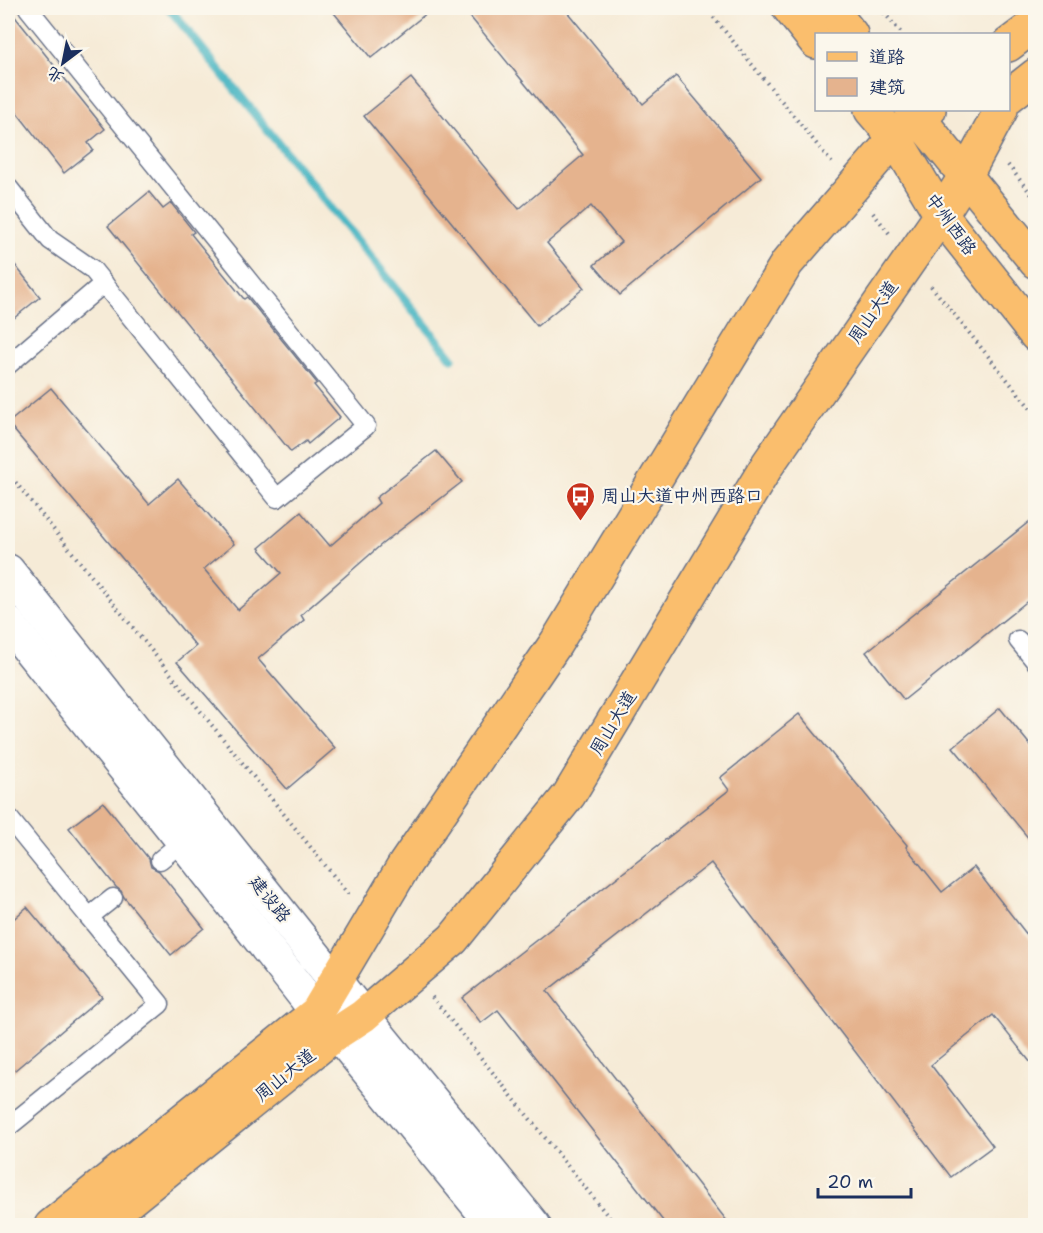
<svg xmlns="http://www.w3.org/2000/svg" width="1043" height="1233" viewBox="0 0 1043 1233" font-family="'Shantell Sans','LXGW WenKai TC',sans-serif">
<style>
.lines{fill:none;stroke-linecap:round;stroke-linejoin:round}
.stream{stroke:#47b5c2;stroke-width:9}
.building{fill:#e5b38e}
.service-casing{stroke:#687188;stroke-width:21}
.tertiary-casing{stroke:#687188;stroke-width:36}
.primary-casing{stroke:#687188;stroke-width:36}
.path{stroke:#687188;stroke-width:4;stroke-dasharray:1.5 4.5;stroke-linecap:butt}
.service{stroke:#fff;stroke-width:18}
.tertiary{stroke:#fff;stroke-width:33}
.primary{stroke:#fabe6d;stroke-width:33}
.labels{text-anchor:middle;stroke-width:4.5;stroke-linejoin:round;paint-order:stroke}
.street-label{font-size:18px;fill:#1b2f5e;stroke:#fbf7ec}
.poi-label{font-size:18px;fill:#1b2f5e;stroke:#fbf7ec;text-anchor:start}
</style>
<rect width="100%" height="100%" fill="#fbf7ec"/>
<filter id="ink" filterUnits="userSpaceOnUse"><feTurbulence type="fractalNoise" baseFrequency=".0167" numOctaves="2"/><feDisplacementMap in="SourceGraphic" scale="12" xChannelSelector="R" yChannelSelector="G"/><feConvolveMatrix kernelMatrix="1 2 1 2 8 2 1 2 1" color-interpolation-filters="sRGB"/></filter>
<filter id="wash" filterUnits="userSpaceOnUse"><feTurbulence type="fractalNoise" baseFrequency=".008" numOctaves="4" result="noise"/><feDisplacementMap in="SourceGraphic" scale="24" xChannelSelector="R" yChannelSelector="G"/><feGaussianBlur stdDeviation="1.35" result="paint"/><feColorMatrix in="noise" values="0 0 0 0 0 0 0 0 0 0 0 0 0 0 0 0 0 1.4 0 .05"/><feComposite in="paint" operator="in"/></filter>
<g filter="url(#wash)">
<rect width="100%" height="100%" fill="#f6ebd7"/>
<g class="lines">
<path class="stream" d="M 169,8 L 452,358"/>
</g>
<g id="blocks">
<g class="building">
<path d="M 8,8 L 105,129 L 88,143 L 93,150 L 64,173 L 8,101 Z"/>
<path d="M 330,8 L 433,8 L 371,58 Z"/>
<path d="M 463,8 L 564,8 L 643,104 L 676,76 L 761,177 L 620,295 L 594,265 L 621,242 L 591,206 L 547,243 L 584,288 L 537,326 L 364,116 L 411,78 L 519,209 L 583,155 Z"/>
<path d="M 149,192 L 163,209 L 171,203 L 194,232 L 191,234 L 244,299 L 247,297 L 317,383 L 314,385 L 340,417 L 308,444 L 306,441 L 291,452 L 108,226 Z"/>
<path d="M 8,256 L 40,297 L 8,323 Z"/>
<path d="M 51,388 L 149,504 L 178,479 L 234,544 L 204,569 L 238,610 L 281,573 L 259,548 L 301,512 L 330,546 L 379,503 L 376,498 L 436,451 L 462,482 L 382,544 L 301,615 L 304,620 L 258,659 L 335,748 L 287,789 L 177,662 L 196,646 L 8,423 Z"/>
<path d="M 1035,517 L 1035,595 L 904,700 L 866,652 Z"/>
<path d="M 1000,708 L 1035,751 L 1035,846 L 953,747 Z"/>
<path d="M 799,714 L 907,845 L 906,847 L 942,892 L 974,867 L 1035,945 L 1035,1068 L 993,1015 L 931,1065 L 993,1146 L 951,1177 L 711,863 L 547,991 L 731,1226 L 667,1226 L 498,1010 L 481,1023 L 462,998 L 729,790 L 720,778 Z"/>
<path d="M 103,802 L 149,859 L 151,867 L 159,871 L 204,928 L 171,955 L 124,897 L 121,891 L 116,887 L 69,828 Z"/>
<path d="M 27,907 L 102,997 L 8,1076 L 8,924 Z"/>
</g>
</g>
</g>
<g filter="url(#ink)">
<use href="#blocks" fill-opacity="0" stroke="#687188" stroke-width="1.5"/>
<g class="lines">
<defs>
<g id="service">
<path d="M 8,187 L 50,240 L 92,269 L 277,498 L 366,426 L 28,8"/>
<path d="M 8,365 L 104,283"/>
<path d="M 1018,640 L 1036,662"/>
<path d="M 8,817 L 89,917 L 113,898"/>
<path d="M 160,860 L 188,837"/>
<path d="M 8,1127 L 160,1004 L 89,917"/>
</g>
<g id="tertiary">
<path d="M 8,571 L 363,1016 L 534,1226"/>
<path d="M 8,623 L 183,841 L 317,1012 L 337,1033 L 495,1226"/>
</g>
<g id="primary">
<path d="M 789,8 L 816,42"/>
<path d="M 830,8 L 851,34"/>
<path d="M 1008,45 L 1036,24"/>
<path d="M 1008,97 L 1036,75"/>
<path d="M 871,110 L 895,138 L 941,215 L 1036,335"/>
<path d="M 912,110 L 1036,262"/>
<path d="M 51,1226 L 317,1012 L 405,864 L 556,643 L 787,263 L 895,138 L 929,110"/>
<path d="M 98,1226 L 337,1033 L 363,1016 L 453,939 L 569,795 L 768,464 L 941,215 L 966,175 L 1001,110"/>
</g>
</defs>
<use href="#service" class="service-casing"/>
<use href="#tertiary" class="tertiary-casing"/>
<use href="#primary" class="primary-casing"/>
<g class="path">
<path d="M 706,8 L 832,163"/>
<path d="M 880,8 L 902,34"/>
<path d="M 1008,165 L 1036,200"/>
<path d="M 873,213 L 889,233"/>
<path d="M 931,286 L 1036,415"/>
<path d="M 8,473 L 350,896"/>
<path d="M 432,997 L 616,1226"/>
</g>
<use href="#service" class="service"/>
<use href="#tertiary" class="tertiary"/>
<use href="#primary" class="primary"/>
</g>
</g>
<defs>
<symbol id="bus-pin" viewBox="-11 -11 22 30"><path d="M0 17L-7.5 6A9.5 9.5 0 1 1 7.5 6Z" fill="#c8321e" stroke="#fbf7ec"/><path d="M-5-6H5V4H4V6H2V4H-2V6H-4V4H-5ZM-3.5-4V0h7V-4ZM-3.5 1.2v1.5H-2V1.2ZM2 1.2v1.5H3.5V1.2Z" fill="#fff"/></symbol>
</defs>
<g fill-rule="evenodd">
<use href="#bus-pin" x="564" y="480" width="33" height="45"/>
</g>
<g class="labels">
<g class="street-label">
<text transform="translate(951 224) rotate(54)" y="6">中州西路</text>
<text transform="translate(873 312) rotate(-55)" y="6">周山大道</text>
<text transform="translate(613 723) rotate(-59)" y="6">周山大道</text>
<text transform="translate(270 899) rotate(51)" y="6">建设路</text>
<text transform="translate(285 1075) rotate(-39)" y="6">周山大道</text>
</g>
<g class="poi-label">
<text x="601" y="502">周山大道中州西路口</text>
</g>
</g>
<rect width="1043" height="1233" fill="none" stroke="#fbf7ec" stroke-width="30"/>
<rect x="815" y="33" width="195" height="78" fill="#fbf7ec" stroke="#a1a7b3" stroke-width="1.5"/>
<rect x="827" y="52" width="30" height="9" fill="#fabe6d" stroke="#a1a7b3" stroke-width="1.5"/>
<text x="869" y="63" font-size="18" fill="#1b2f5e">道路</text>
<rect x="827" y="78" width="30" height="18" fill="#e5b38e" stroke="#a1a7b3" stroke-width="1.5"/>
<text x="869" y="93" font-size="18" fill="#1b2f5e">建筑</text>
<g transform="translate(63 63) rotate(212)" stroke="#fbf7ec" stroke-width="4.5" paint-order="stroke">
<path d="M0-4.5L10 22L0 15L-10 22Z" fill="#1b2f5e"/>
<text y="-9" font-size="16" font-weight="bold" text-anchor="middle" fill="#1b2f5e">北</text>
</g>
<path d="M818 1188v9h93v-9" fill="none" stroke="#1b2f5e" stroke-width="3"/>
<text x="827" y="1188" font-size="18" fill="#1b2f5e" stroke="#fbf7ec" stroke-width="4.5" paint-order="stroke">20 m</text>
</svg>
